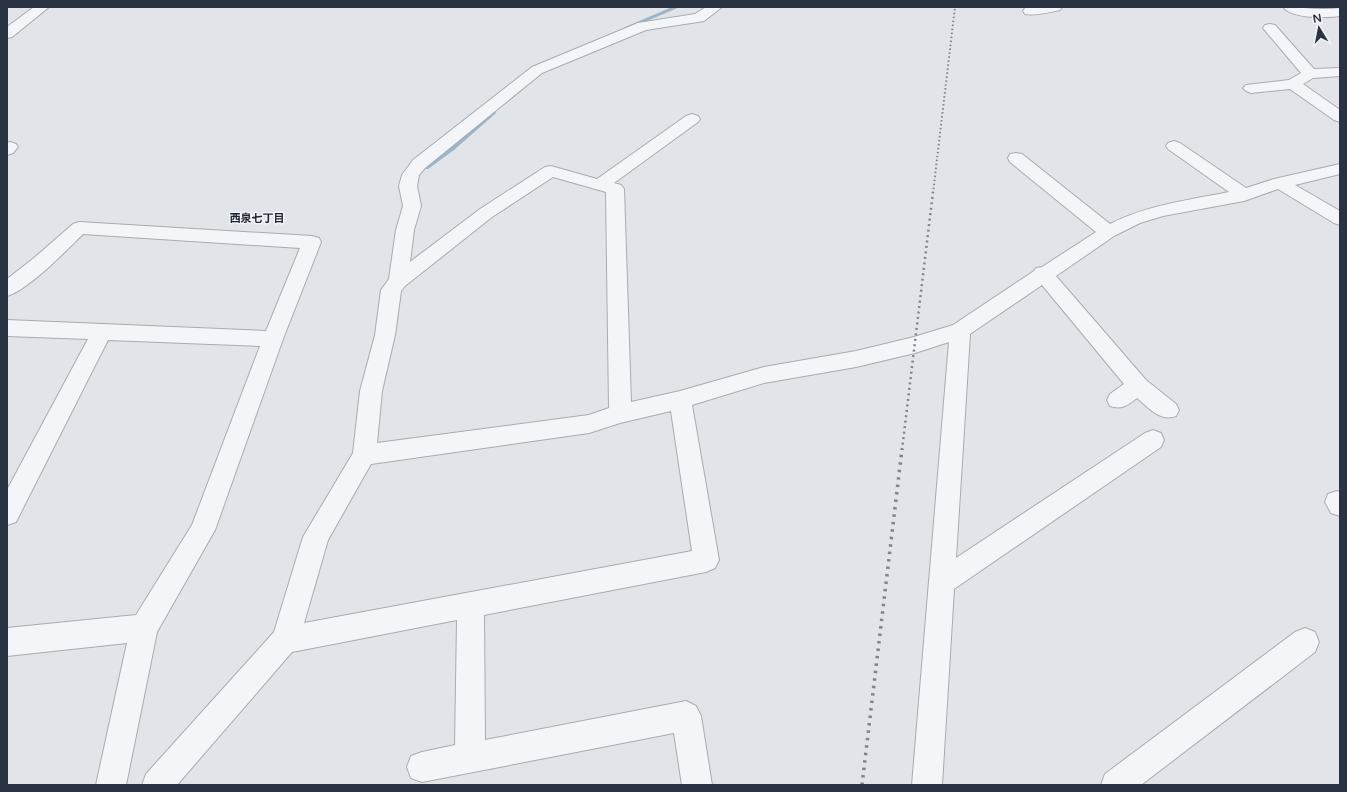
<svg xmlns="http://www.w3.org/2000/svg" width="1347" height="792" viewBox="0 0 1347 792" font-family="'Varela Round','Noto Sans JP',sans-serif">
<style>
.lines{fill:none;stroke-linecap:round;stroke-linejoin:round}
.stream{fill:#9db4c9;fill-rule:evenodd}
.minor-casing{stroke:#a6acb3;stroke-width:2}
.tertiary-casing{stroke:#a6acb3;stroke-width:2}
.minor{fill:#f4f5f8;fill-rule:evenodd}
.tertiary{fill:#f4f5f8;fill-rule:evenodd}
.rail-far2{stroke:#7b8593;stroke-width:2;stroke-dasharray:1.5 2.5;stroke-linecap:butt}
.rail-far1{stroke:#7b8593;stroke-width:2.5;stroke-dasharray:2 3.5;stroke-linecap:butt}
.rail{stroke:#7b8593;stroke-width:3.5;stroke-dasharray:2.5 5;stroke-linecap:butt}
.labels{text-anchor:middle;stroke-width:3;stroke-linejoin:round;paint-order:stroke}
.neighbourhood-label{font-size:11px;font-weight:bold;fill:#1c2432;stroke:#f1f3f7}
</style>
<rect width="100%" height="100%" fill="#e1e5e9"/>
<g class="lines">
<g class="stream">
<path d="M 672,7 L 680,7 L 628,29 L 623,28 Z"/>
<path d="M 489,111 L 495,111 L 496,113 L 454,150 L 428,169 L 422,169 L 422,165 L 448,146 Z"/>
</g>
<defs>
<g id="minor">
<path d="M 706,7 L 722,7 L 704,21 L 646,30 L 542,73 L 425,168 L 419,175 L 417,186 L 421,206 L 414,230 L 410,262 L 480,209 L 545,167 L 551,166 L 597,179 L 686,116 L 692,114 L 698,116 L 700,119 L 698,122 L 614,183 L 621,185 L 624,189 L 631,402 L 680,391 L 764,367 L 856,351 L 914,337 L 953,325 L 1034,271 L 1036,268 L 1042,267 L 1096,232 L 1010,162 L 1008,158 L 1010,154 L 1016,153 L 1022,154 L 1110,224 C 1147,205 1188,200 1229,192 L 1168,149 L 1166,146 L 1168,143 L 1174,141 L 1180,143 L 1246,188 L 1274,179 L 1340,164 L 1340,174 L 1295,185 L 1340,211 L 1340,225 L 1334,223 L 1278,189 L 1244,201 L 1163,216 L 1140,223 L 1114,236 L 1056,276 L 1146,380 L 1176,404 L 1179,410 L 1176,416 C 1160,422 1149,408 1137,398 C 1128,405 1122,410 1110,406 L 1107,400 L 1110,394 L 1124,384 L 1042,285 L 970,334 L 956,558 L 1145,433 L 1153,430 L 1161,433 L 1164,440 L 1161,447 L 954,589 L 942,785 L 912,785 L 949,342 L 915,353 L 856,367 L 764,383 L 692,405 L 719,560 L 715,568 L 706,572 L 484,615 L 485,740 L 686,701 L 696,706 L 701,716 L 712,785 L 682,785 L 674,733 L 422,782 L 411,778 L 407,767 L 411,756 L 422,752 L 455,745 L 457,620 L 292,652 L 177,785 L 142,785 L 146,774 L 274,632 L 303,537 L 353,453 L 360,391 L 375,335 L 381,290 L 389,279 L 396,230 L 403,206 L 399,186 L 402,175 L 413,160 L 532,67 L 638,23 L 695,14 ZM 553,177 L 606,192 L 609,408 L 589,415 L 377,443 L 382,391 L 395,335 L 401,291 L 405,286 L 492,217 ZM 671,411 L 692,551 L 304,623 L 328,540 L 371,464 L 589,433 L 620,423 Z"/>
<path d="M 1030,7 L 1062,7 L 1060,10 C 1050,12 1035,16 1025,14 L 1023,11 L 1025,8 Z"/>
<path d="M 1283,7 C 1302,7 1321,11 1340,8 L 1340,16 C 1327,18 1292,19 1283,7 Z"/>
<path d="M 1270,24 L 1275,25 L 1314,69 L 1340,68 L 1340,76 L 1313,78 L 1303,84 L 1340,110 L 1340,122 L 1334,120 L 1290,89 L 1251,93 L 1246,91 L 1243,88 L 1246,85 L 1289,80 L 1301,73 L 1263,28 L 1265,25 Z"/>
<path d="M 10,142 L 16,144 L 18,147 L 13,153 L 7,155 L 7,143 Z"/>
<path d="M 79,222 L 312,236 L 319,238 L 321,242 L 283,339 L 215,530 L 157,632 L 126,785 L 96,785 L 127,643 L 7,656 L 7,628 L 136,615 L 192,525 L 260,346 L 108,340 L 16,522 L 7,525 L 7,490 L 88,339 L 7,336 L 7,320 L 266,331 L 300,248 L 83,234 C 66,251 28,290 7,296 L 7,279 L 34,258 L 73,224 Z"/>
<path d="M 1337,491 L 1340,492 L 1340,516 L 1331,513 L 1325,502 L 1328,494 Z"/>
<path d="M 1305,628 L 1315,632 L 1319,642 L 1315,652 L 1141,785 L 1101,785 L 1105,774 L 1295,632 Z"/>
</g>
<path id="tertiary" d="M 34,7 L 49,7 L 12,37 L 7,38 L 7,27 Z"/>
</defs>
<use href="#minor" class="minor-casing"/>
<use href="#tertiary" class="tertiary-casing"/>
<use href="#minor" class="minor"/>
<use href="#tertiary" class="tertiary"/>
<path class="rail-far2" d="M 933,193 L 955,7"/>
<path class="rail-far1" d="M 902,450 L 933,192"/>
<path class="rail" d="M 862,785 L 902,449"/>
</g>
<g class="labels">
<g class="neighbourhood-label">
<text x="257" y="222">西泉七丁目</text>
</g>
</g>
<rect width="1347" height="792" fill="none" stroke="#2a3341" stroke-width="16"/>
<g transform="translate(1319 28) rotate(350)" stroke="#f1f3f7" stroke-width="3" paint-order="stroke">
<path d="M0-3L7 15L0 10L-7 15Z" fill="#2a3341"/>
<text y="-6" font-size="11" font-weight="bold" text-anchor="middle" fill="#2a3341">N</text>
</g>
</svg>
